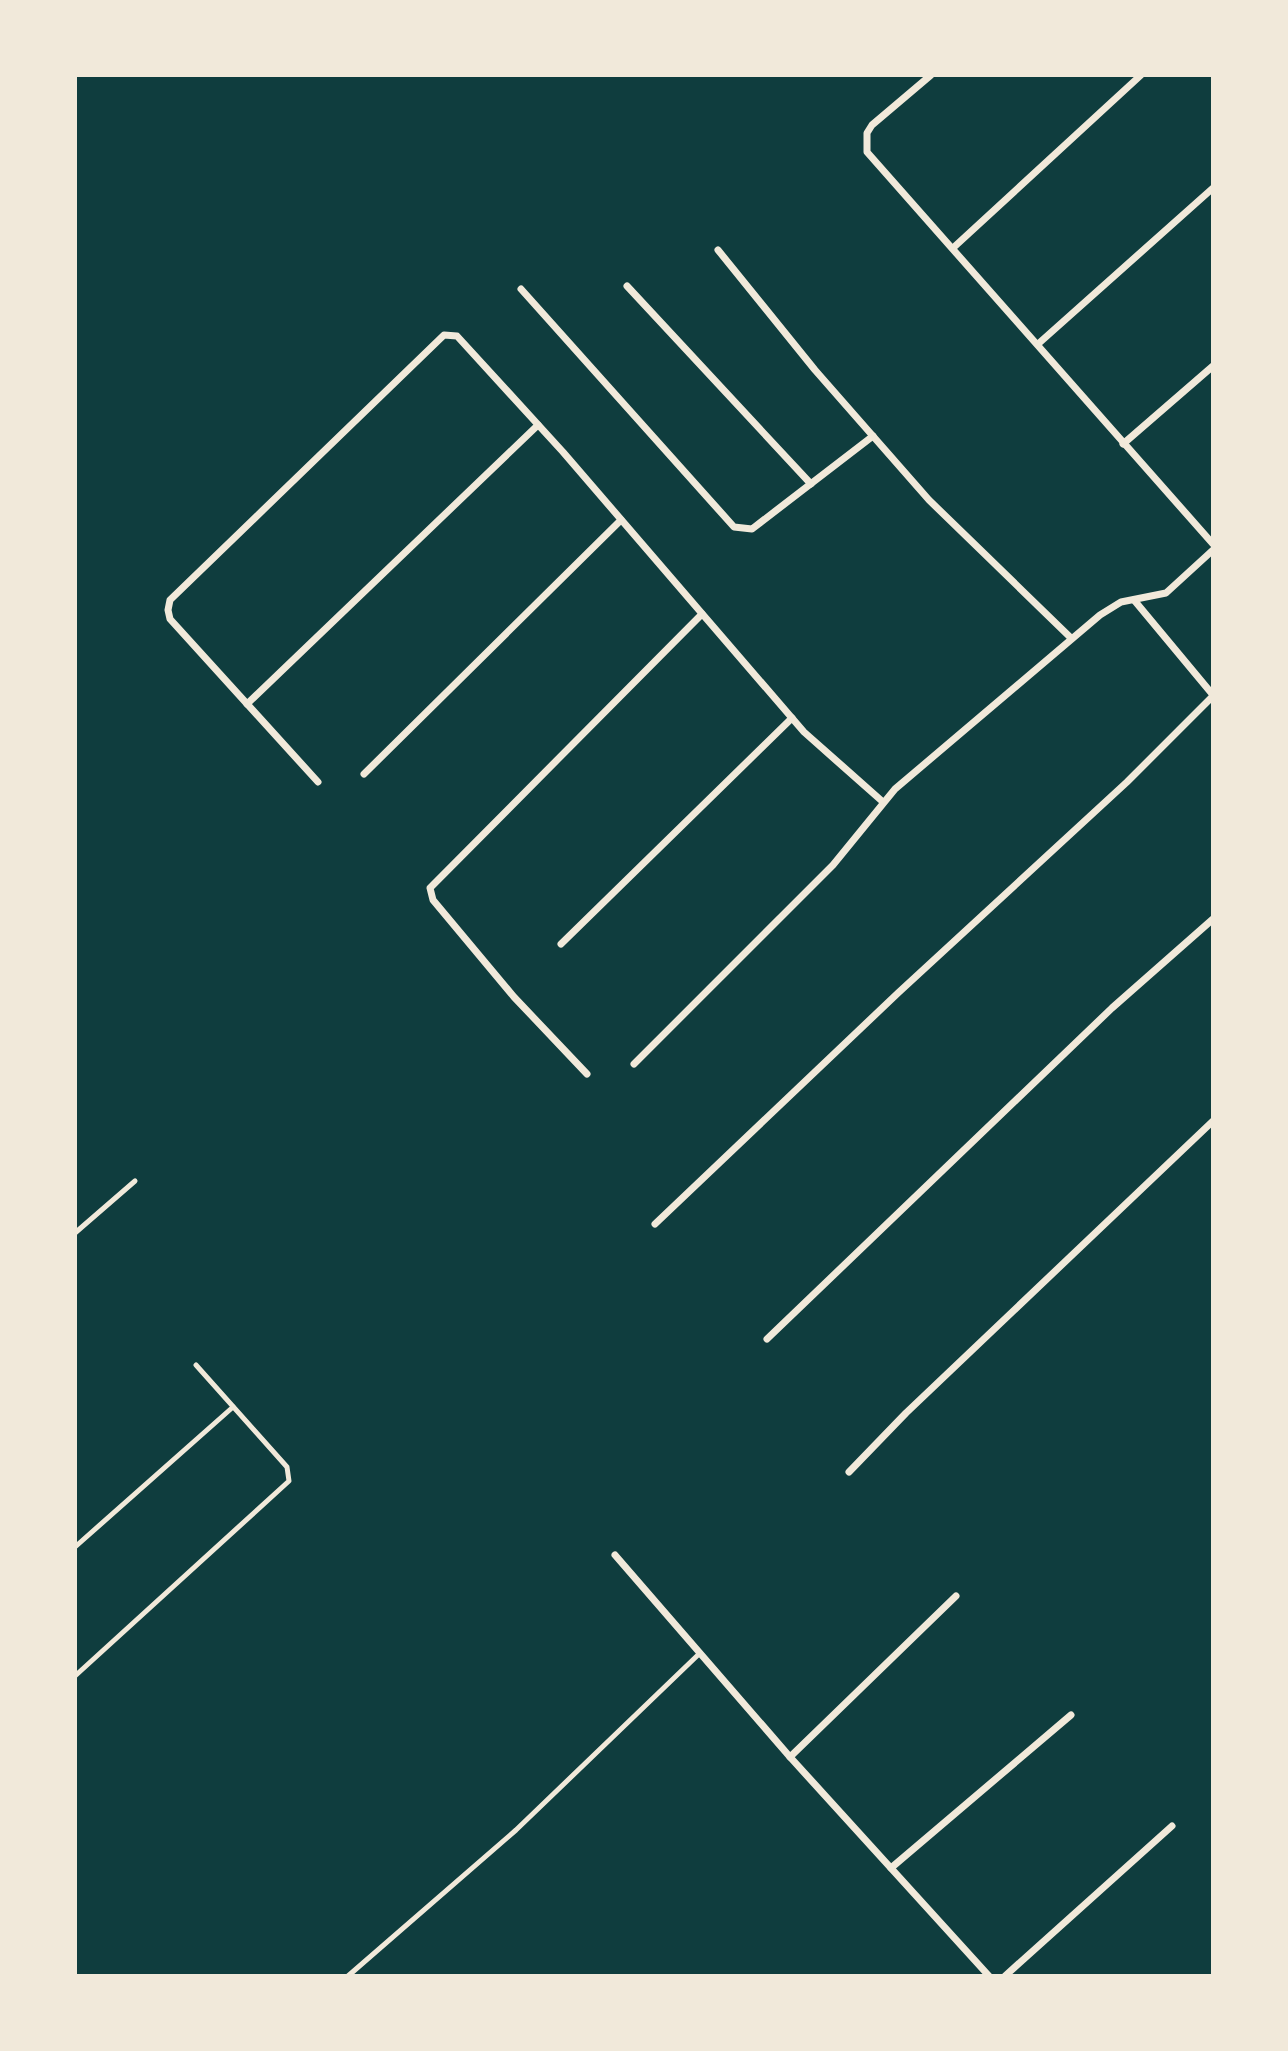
<svg xmlns="http://www.w3.org/2000/svg" width="1288" height="2051" viewBox="0 0 1288 2051" font-family="Lora,serif">
<style>
.lines{fill:none;stroke-linecap:round;stroke-linejoin:round}
.service{stroke:#f1e9da;stroke-width:5}
.minor{stroke:#f1e9da;stroke-width:7}
</style>
<rect width="100%" height="100%" fill="#0f3d3e"/>
<g class="lines">
<g class="service">
<path d="M 75,1233 L 135,1181"/>
<path d="M 75,1547 L 233,1407"/>
<path d="M 75,1676 L 289,1481 L 287,1467 L 196,1365"/>
<path d="M 348,1976 L 516,1830 L 700,1653"/>
</g>
<g class="minor">
<path d="M 931,75 L 872,125 L 867,133 L 867,152 L 1213,544"/>
<path d="M 953,248 L 1141,75"/>
<path d="M 718,250 L 815,370 L 929,500 L 1071,638"/>
<path d="M 627,286 L 811,484"/>
<path d="M 521,289 L 734,527 L 752,529 L 873,436"/>
<path d="M 1038,344 L 1213,188"/>
<path d="M 1123,444 L 1213,366"/>
<path d="M 1134,600 L 1213,695"/>
<path d="M 247,704 L 538,425"/>
<path d="M 364,774 L 621,520"/>
<path d="M 318,782 L 170,619 L 168,610 L 170,600 L 444,335 L 457,336 L 563,452 L 804,732 L 883,802"/>
<path d="M 561,944 L 792,718"/>
<path d="M 634,1064 L 833,865 L 895,789 L 1100,615 L 1121,602 L 1166,593 L 1213,550"/>
<path d="M 587,1074 L 514,997 L 433,900 L 430,888 L 702,614"/>
<path d="M 655,1224 L 898,993 L 1127,782 L 1213,696"/>
<path d="M 767,1339 L 1112,1008 L 1213,919"/>
<path d="M 849,1472 L 906,1413 L 1213,1121"/>
<path d="M 615,1555 L 790,1757 L 989,1976"/>
<path d="M 790,1757 L 956,1596"/>
<path d="M 891,1868 L 1071,1715"/>
<path d="M 1005,1976 L 1172,1826"/>
</g>
</g>
<rect width="1288" height="2051" fill="none" stroke="#f1e9da" stroke-width="154"/>
</svg>
